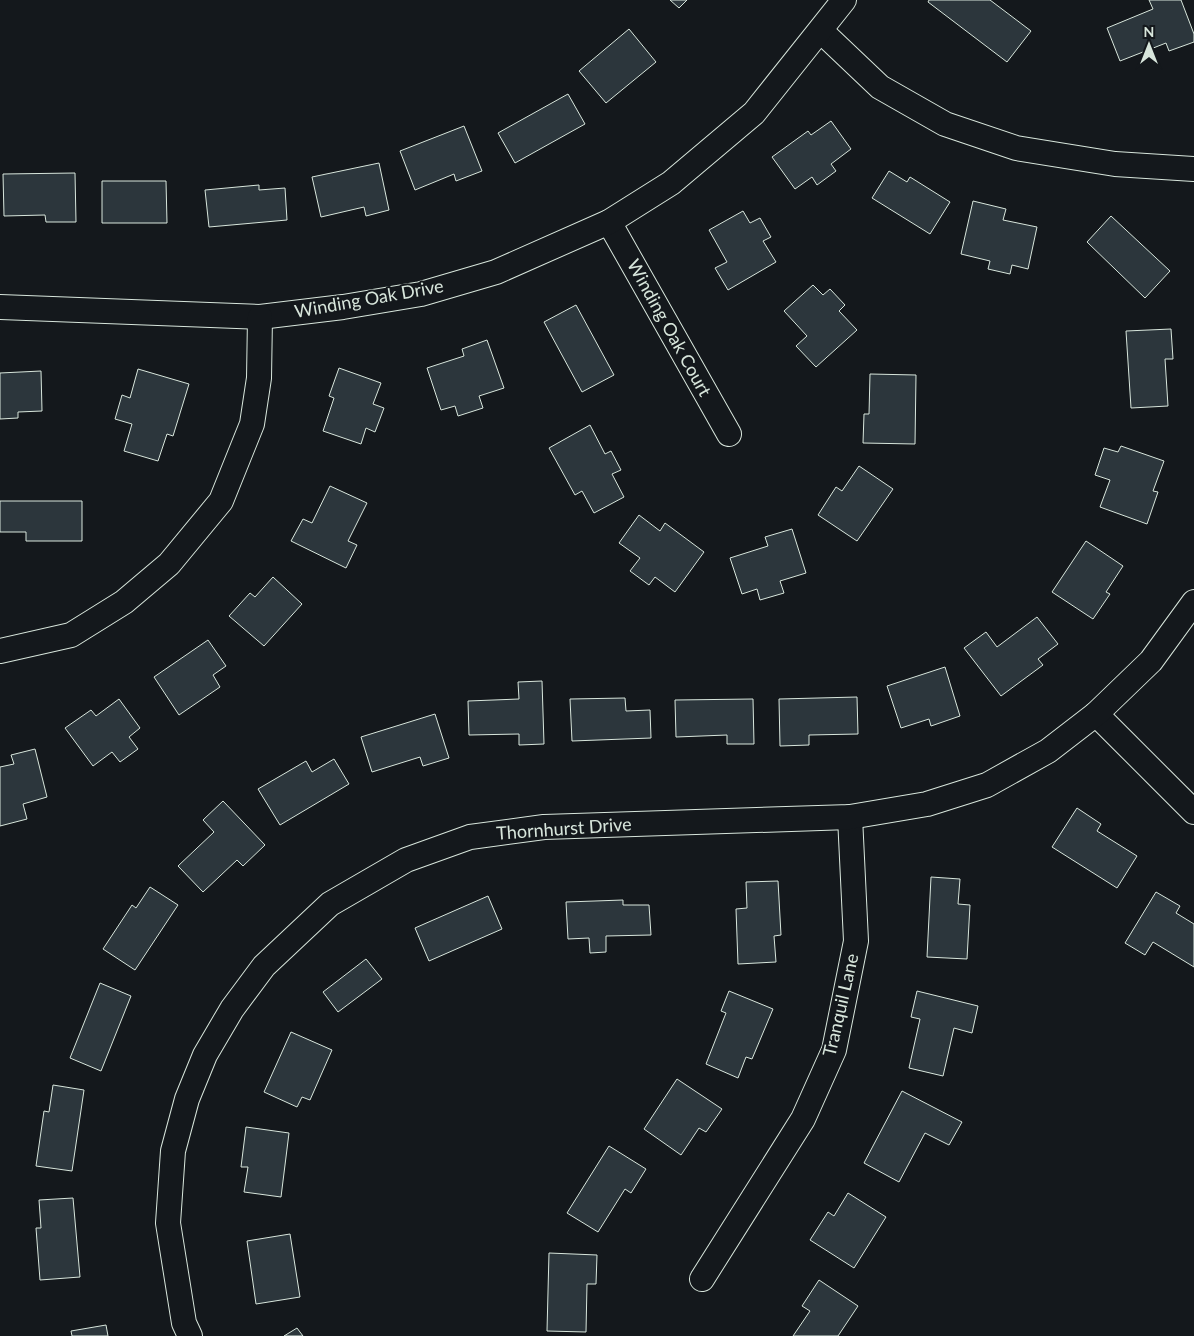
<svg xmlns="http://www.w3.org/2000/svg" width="1194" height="1336" viewBox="0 0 1194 1336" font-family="Lato,sans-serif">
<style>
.building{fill:#2c363c;stroke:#d8e6dc}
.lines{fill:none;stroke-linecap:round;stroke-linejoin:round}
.minor-casing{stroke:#d8e6dc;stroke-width:26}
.minor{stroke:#14181c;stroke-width:24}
.labels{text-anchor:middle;stroke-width:4;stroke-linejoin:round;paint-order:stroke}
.street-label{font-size:18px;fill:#d8e6dc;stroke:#14181c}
</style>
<rect width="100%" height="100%" fill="#14181c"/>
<g class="building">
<path d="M 670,0 L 687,0 L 679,8 Z"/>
<path d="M 929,0 L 990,0 L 1031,31 L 1007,62 L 928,2 Z"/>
<path d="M 1149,0 L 1181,0 L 1194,34 L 1194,42 L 1169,51 L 1166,43 L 1120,61 L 1107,28 L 1153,9 Z"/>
<path d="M 629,29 L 656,62 L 606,103 L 579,71 Z"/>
<path d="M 568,94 L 585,124 L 515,163 L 498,133 Z"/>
<path d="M 831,121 L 851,149 L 831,164 L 836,171 L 817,185 L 812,177 L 795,189 L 772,157 L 808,131 L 811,135 Z"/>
<path d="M 464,126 L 482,171 L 456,181 L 454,174 L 415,190 L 400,151 Z"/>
<path d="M 379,163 L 389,210 L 366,216 L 364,207 L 321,217 L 312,177 Z"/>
<path d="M 889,171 L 907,182 L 910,177 L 950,202 L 930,234 L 872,198 Z"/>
<path d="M 75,173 L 76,222 L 46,222 L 45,215 L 4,216 L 3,174 Z"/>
<path d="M 102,181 L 166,181 L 167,223 L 102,223 Z"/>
<path d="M 259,185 L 259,190 L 285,188 L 287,220 L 209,227 L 205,190 Z"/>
<path d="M 973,201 L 1006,209 L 1003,220 L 1037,227 L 1028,269 L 1012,265 L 1010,274 L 988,269 L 990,261 L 961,254 Z"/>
<path d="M 743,211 L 750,223 L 760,218 L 771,237 L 763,241 L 776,262 L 728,290 L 715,268 L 727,262 L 709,230 Z"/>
<path d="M 1111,216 L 1170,271 L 1145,298 L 1087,242 Z"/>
<path d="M 813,285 L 823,295 L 830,289 L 845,305 L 839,311 L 857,330 L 816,367 L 796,346 L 807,336 L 784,311 Z"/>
<path d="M 576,305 L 614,375 L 582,392 L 544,322 Z"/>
<path d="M 1171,329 L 1173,359 L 1165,359 L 1168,406 L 1131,408 L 1126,331 Z"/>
<path d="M 487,340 L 504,388 L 479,396 L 483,408 L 458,416 L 455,406 L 441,410 L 427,368 L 464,356 L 462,349 Z"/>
<path d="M 339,368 L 381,383 L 373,404 L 384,408 L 375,432 L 366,428 L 361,444 L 323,431 L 334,398 L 329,396 Z"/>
<path d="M 138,369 L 189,384 L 173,436 L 167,434 L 158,461 L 124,451 L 132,424 L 115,419 L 122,395 L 130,398 Z"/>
<path d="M 41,371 L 42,411 L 18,412 L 18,418 L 0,419 L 0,373 Z"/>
<path d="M 870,374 L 916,375 L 915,444 L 863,443 L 864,414 L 869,414 Z"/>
<path d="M 590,425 L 605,454 L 611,451 L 621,470 L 612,474 L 624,497 L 594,513 L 582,491 L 575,495 L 549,448 Z"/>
<path d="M 1121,446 L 1164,461 L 1153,491 L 1158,492 L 1147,524 L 1100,507 L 1110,480 L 1095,475 L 1104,448 L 1118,452 Z"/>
<path d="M 859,466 L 893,489 L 857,541 L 818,515 L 836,487 L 842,491 Z"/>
<path d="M 330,486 L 367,503 L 348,541 L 357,545 L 346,568 L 291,541 L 303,519 L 312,523 Z"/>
<path d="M 0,501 L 82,501 L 82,541 L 26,541 L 26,532 L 0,532 Z"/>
<path d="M 639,515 L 660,531 L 665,523 L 704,552 L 675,592 L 655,577 L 649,585 L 630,571 L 640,558 L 619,543 Z"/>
<path d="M 792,529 L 806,573 L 780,581 L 784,593 L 760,600 L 757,589 L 742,594 L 730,558 L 768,546 L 765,537 Z"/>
<path d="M 1086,541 L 1123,566 L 1106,592 L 1110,594 L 1093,619 L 1052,592 Z"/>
<path d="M 273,577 L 302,604 L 264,646 L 229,616 L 250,593 L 255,597 Z"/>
<path d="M 1037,617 L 1058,644 L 1038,659 L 1043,665 L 1001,696 L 964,648 L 986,632 L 997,647 Z"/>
<path d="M 208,640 L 226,666 L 213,675 L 220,687 L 179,715 L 154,677 Z"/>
<path d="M 945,667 L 960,716 L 931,726 L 929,719 L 901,728 L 887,686 Z"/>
<path d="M 542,681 L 544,744 L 519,745 L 519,734 L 469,735 L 468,701 L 519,699 L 518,682 Z"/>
<path d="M 857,697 L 858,734 L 809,735 L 809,745 L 780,746 L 779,699 Z"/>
<path d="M 625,698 L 626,711 L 650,710 L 651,738 L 572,741 L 570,699 Z"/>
<path d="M 119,699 L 140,728 L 129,737 L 138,749 L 120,762 L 112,752 L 93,766 L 65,728 L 91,710 L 96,716 Z"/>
<path d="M 753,699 L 754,744 L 727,744 L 727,735 L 676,737 L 675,700 Z"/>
<path d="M 435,714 L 449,758 L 423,766 L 420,757 L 372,772 L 361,737 Z"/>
<path d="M 35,749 L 47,797 L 23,804 L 27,819 L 0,826 L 0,767 L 14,764 L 11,755 Z"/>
<path d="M 334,759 L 349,784 L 280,825 L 258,789 L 306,761 L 312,772 Z"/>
<path d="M 223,801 L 265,845 L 243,866 L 237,860 L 203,892 L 178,866 L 214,832 L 203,820 Z"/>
<path d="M 1077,808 L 1101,824 L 1097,831 L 1137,856 L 1117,888 L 1052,847 Z"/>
<path d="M 931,877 L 960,879 L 958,904 L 970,905 L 967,959 L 927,957 Z"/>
<path d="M 778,881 L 781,935 L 774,936 L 776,962 L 738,964 L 736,909 L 747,908 L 746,882 Z"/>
<path d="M 150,887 L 178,905 L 135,970 L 103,949 L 132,905 L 136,908 Z"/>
<path d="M 1156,892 L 1180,906 L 1176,913 L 1194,924 L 1194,967 L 1153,942 L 1145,955 L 1125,943 Z"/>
<path d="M 488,896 L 502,929 L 429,961 L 415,928 Z"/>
<path d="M 623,900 L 623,905 L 649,905 L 651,935 L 606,936 L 606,952 L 590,953 L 589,938 L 568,939 L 566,902 Z"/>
<path d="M 366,959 L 382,979 L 338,1012 L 323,992 Z"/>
<path d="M 100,983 L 131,996 L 101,1071 L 70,1058 Z"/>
<path d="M 729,991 L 773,1009 L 752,1059 L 746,1057 L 738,1078 L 706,1064 L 726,1013 L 721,1011 Z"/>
<path d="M 917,991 L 978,1006 L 972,1033 L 954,1028 L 943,1076 L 909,1068 L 920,1019 L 911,1017 Z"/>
<path d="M 291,1032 L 332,1050 L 310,1100 L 302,1097 L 297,1107 L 264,1092 Z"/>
<path d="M 677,1079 L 722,1109 L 706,1132 L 699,1128 L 681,1155 L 644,1129 Z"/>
<path d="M 53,1085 L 84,1090 L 72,1171 L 36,1166 L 44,1111 L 49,1112 Z"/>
<path d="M 902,1091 L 962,1122 L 949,1145 L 925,1133 L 899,1182 L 864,1163 Z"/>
<path d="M 246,1127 L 289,1133 L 281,1197 L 244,1192 L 248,1167 L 241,1167 Z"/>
<path d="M 609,1146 L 646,1169 L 631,1193 L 625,1189 L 598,1232 L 567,1213 Z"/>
<path d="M 848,1193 L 886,1217 L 854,1268 L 810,1240 L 828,1212 L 834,1216 Z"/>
<path d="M 73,1198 L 80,1277 L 40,1280 L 36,1228 L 41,1228 L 39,1200 Z"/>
<path d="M 290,1234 L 300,1297 L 256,1304 L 247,1241 Z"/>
<path d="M 549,1253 L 597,1255 L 596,1284 L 587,1284 L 586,1332 L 547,1331 Z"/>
<path d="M 819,1280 L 858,1306 L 838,1336 L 793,1336 L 810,1311 L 802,1306 Z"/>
<path d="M 106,1325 L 108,1336 L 72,1336 L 71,1331 Z"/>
<path d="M 297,1328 L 303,1336 L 284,1336 Z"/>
</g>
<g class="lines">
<defs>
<g id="minor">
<path d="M 821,31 L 880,87 L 945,124 L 1016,148 L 1115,164 L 1194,169"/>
<path d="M 609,222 L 729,434"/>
<path d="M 0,307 L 260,317 L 343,307 L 421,294 L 496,272 L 609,222 L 671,183 L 754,113 L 844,0"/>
<path d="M 0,651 L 71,635 L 124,602 L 169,564 L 221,501 L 252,424 L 259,378 L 260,317"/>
<path d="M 1096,714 L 1194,812"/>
<path d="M 702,1279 L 803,1119 L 834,1050 L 856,941 L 850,817"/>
<path d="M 190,1336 L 184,1323 L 168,1223 L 173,1151 L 187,1099 L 205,1055 L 232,1009 L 264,966 L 330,904 L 406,860 L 470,837 L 544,827 L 850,817 L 927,804 L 987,785 L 1048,751 L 1096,714 L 1151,661 L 1194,602"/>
</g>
</defs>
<use href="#minor" class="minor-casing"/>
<use href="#minor" class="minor"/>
</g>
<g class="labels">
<g class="street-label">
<text transform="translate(369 299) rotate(-10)" y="6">Winding Oak Drive</text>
<text transform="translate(669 328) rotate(61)" y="6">Winding Oak Court</text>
<text transform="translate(564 829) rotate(-4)" y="6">Thornhurst Drive</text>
<text transform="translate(841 1005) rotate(-77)" y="6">Tranquil Lane</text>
</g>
</g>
<g transform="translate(1149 45)" stroke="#14181c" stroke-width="4" paint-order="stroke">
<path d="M0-4L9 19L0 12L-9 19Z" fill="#d8e6dc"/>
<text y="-8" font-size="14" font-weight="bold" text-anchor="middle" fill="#d8e6dc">N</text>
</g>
</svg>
